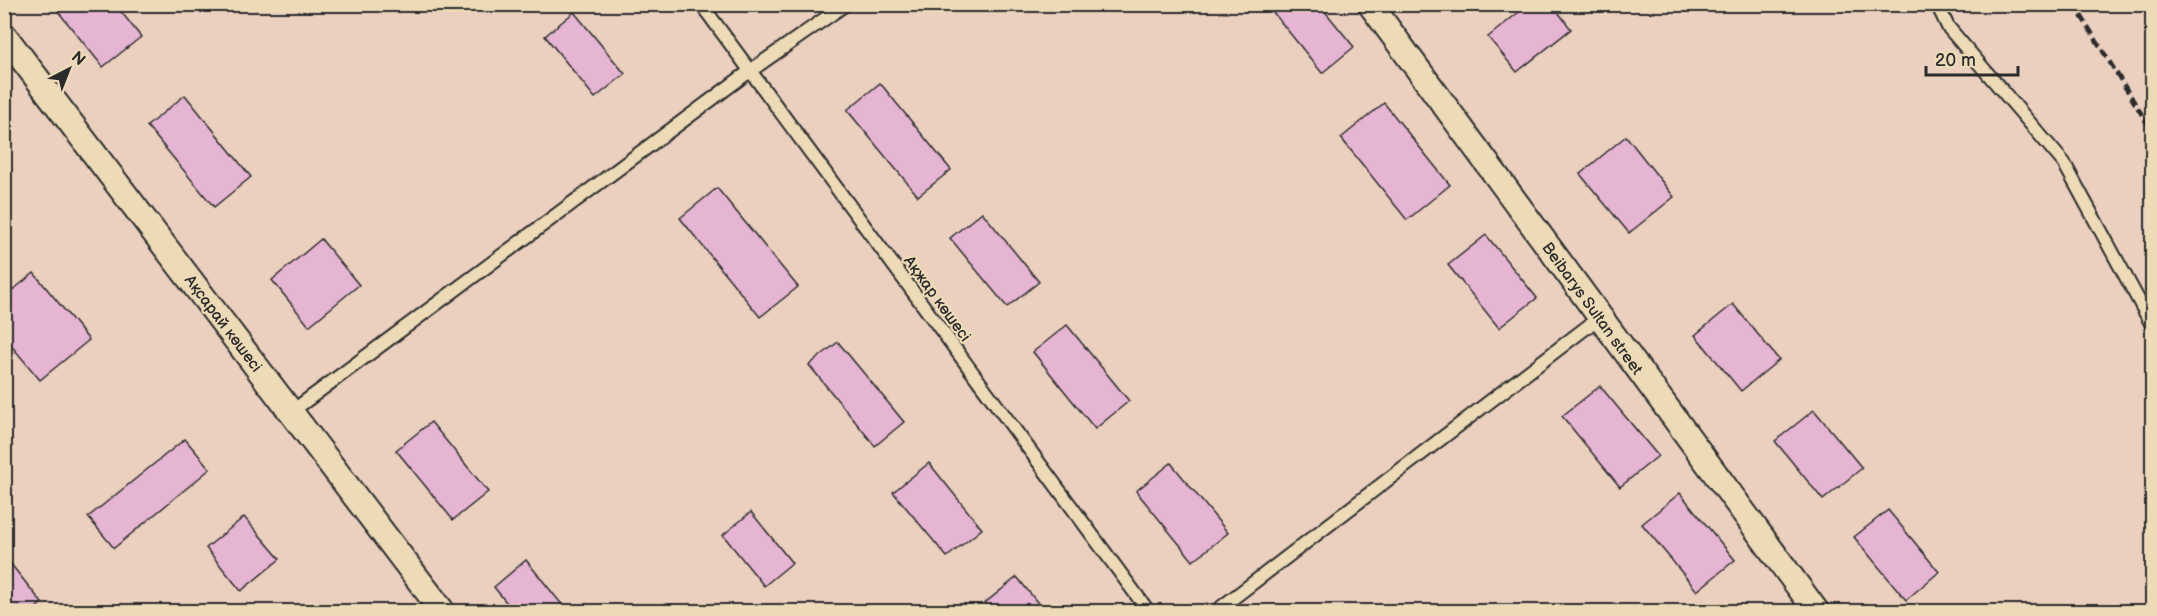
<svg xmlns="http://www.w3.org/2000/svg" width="2157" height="616" viewBox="0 0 2157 616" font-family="'Balsamiq Sans',sans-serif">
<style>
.building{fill:#e7b5d4;stroke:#2b2b2b;stroke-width:1.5}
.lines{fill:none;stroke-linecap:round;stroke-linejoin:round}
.service-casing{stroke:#2b2b2b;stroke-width:16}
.minor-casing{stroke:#2b2b2b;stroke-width:28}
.service{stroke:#eddbb8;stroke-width:12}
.minor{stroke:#eddbb8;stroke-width:24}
.rail{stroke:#2b2b2b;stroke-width:4.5;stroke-dasharray:9 4.5;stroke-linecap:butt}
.labels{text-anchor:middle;stroke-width:4.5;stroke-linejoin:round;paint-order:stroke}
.street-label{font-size:16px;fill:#2b2b2b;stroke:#eddbb8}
</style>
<rect width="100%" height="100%" fill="#ebd0c0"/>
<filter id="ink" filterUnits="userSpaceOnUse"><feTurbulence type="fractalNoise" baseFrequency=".0167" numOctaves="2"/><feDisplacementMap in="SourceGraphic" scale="12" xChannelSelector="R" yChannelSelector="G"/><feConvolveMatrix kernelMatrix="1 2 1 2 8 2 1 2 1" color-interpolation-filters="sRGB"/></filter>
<g filter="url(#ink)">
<g class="building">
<path d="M 52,4 L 115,4 L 141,37 L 103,67 Z"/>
<path d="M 1270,4 L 1319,4 L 1354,47 L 1322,73 L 1268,6 Z"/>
<path d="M 1529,4 L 1552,4 L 1571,29 L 1517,72 L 1488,37 Z"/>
<path d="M 574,12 L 625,74 L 595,98 L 545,36 Z"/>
<path d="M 880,83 L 951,170 L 918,196 L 847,110 Z"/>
<path d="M 185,95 L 251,177 L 214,207 L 147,126 Z"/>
<path d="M 1384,103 L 1450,185 L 1407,220 L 1341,138 Z"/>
<path d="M 1626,136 L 1674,197 L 1629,233 L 1580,174 Z"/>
<path d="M 717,188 L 798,287 L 760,317 L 680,218 Z"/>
<path d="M 982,212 L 1039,282 L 1007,307 L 950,238 Z"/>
<path d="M 1486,235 L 1537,298 L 1499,328 L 1448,265 Z"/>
<path d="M 321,239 L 359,285 L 309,326 L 272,280 Z"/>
<path d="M 34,273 L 89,340 L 40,380 L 4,337 L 4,297 Z"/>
<path d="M 1733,304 L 1779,360 L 1741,391 L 1695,335 Z"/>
<path d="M 1067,325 L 1129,401 L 1095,429 L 1033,352 Z"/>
<path d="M 838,342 L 904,422 L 875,446 L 809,365 Z"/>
<path d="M 1600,386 L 1658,456 L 1620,487 L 1562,416 Z"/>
<path d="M 1814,410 L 1862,468 L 1823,500 L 1775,441 Z"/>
<path d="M 431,422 L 488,492 L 453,520 L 396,450 Z"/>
<path d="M 185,439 L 210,469 L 114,548 L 88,517 Z"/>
<path d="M 929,463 L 982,529 L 947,557 L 893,492 Z"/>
<path d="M 1171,463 L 1228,533 L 1193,561 L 1136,491 Z"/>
<path d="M 1680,493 L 1735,560 L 1697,591 L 1642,524 Z"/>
<path d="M 1888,510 L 1939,572 L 1906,600 L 1854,537 Z"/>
<path d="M 751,512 L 792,563 L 764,586 L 723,535 Z"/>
<path d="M 244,517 L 280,559 L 241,591 L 206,548 Z"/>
<path d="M 6,558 L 42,603 L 31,612 L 4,612 Z"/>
<path d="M 526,560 L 568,612 L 514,612 L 494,587 Z"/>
<path d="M 1017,577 L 1045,612 L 991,612 L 985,603 Z"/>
</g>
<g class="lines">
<defs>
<g id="service">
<path d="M 701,4 L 1149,612"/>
<path d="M 1937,4 L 1948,27 L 2064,163 L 2152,325"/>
<path d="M 291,412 L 750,71 L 846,4"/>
<path d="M 1215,612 L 1600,317"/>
</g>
<g id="minor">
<path d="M 1370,4 L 1817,612"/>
<path d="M 4,35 L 443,612"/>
</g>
</defs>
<use href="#service" class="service-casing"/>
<use href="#minor" class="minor-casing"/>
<use href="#service" class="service"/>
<use href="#minor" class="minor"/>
<path class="rail" d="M 2074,4 L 2152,131"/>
</g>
</g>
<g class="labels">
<g class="street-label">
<text transform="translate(938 298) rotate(54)" y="6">Ақжар көшесі</text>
<text transform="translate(1593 308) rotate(54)" y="6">Beibarys Sultan street</text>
<text transform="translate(224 323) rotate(53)" y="6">Ақсарай көшесі</text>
</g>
</g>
<rect width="2157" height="616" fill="none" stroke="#eddbb8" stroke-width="24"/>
<rect x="12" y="12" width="2133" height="592" fill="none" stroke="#2b2b2b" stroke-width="2" filter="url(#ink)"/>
<g transform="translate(69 69) rotate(42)" stroke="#eddbb8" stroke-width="4.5" paint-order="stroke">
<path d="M0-4.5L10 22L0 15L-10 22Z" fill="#2b2b2b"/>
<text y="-9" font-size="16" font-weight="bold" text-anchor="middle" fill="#2b2b2b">N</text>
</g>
<path d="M1926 66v9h92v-9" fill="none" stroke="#2b2b2b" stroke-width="3"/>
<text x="1935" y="66" font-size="18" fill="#2b2b2b" stroke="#eddbb8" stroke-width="4.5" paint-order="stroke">20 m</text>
</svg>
